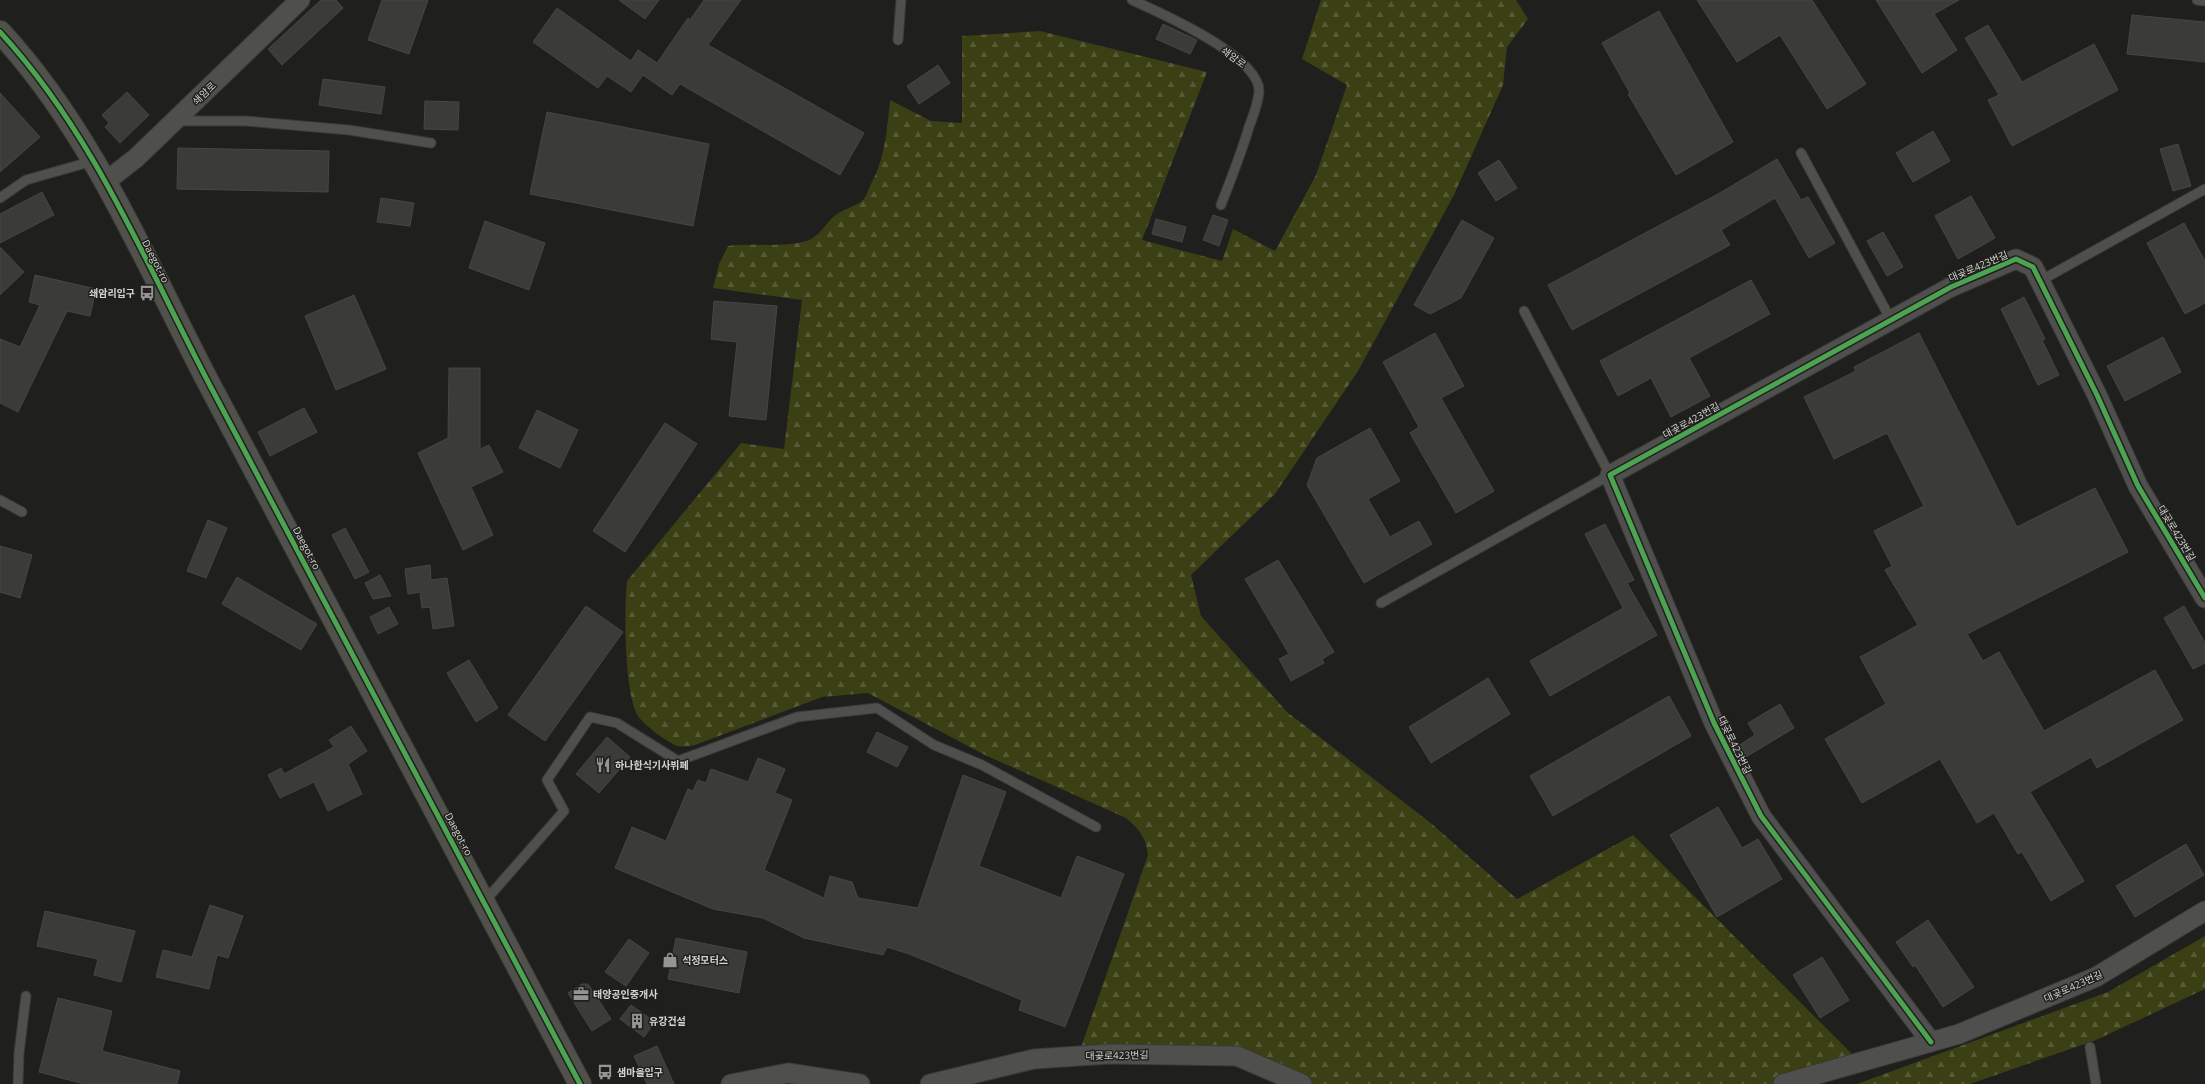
<svg xmlns="http://www.w3.org/2000/svg" width="2205" height="1084" viewBox="0 0 2205 1084" font-family="'Open Sans','Noto Sans KR',sans-serif">
<style>
.forest{fill:url(#forest-firs)}
.building{fill:#3b3c3a;stroke:#464645}
.lines{fill:none;stroke-linecap:round;stroke-linejoin:round}
.lane-casing{stroke:#3a3a38;stroke-width:11}
.street-casing{stroke:#3a3a38;stroke-width:21}
.secondary-casing{stroke:#3a3a38;stroke-width:24}
.lane{stroke:#4f4f4e;stroke-width:9}
.street{stroke:#4f4f4e;stroke-width:19}
.secondary{stroke:#50514b;stroke-width:22}
.cycleway-casing{stroke:#20201d;stroke-width:8}
.cycleway{stroke:#4ca352;stroke-width:5}
.labels{text-anchor:middle;stroke-width:3;stroke-linejoin:round;paint-order:stroke}
.street-label{font-size:10px;fill:#d4d4d2;stroke:#20201d}
.poi-label{font-size:10px;font-weight:bold;fill:#d4d4d2;stroke:#20201d;text-anchor:start}
</style>
<defs>
<pattern id="forest-firs" width="22" height="20" patternUnits="userSpaceOnUse"><rect width="22" height="20" fill="#3b3f14"/><path d="M5 1l3.5 6h-7zM16 11l3.5 6h-7z" fill="#565a35"/></pattern>
</defs>
<rect width="100%" height="100%" fill="#1f1f1e"/>
<g class="forest">
<path d="M 1321,0 L 1516,0 L 1528,19 L 1507,47 L 1503,85 L 1454,195 L 1358,371 L 1275,494 L 1191,575 L 1201,616 L 1287,712 L 1432,824 L 1517,899 L 1633,835 L 1861,1063 L 1783,1084 L 1301,1084 L 1237,1056 L 1078,1056 L 1148,855 C 1146,837 1139,829 1126,818 L 985,755 L 868,693 L 822,697 L 695,745 C 690,746 681,747 677,746 C 666,741 645,726 638,716 C 624,693 624,609 627,581 L 741,443 L 784,449 L 802,300 L 713,288 L 719,264 L 728,246 C 751,243 775,247 798,243 C 817,240 820,231 831,219 C 840,209 854,208 863,200 C 866,197 868,190 870,186 C 885,159 887,131 890,100 L 931,121 L 962,123 L 962,36 L 1040,31 L 1207,72 L 1142,240 L 1222,261 L 1233,229 L 1275,251 L 1316,175 L 1347,85 L 1302,59 Z"/>
<path d="M 2205,936 L 2205,989 L 2096,1040 L 1970,1084 L 1857,1084 L 2108,992 Z"/>
</g>
<g class="building">
<path d="M 321,0 L 336,0 L 343,8 L 282,65 L 268,49 Z"/>
<path d="M 382,0 L 428,0 L 409,54 L 368,40 Z"/>
<path d="M 619,0 L 659,0 L 645,19 Z"/>
<path d="M 704,0 L 741,0 L 708,45 L 864,133 L 840,175 L 680,84 L 672,95 L 643,75 L 631,92 L 607,76 L 598,88 L 533,42 L 557,8 L 631,61 L 638,50 L 657,63 L 688,18 L 690,20 Z"/>
<path d="M 1697,0 L 1812,0 L 1866,84 L 1827,109 L 1780,35 L 1737,62 Z"/>
<path d="M 1876,0 L 1959,0 L 1934,14 L 1957,50 L 1922,73 Z"/>
<path d="M 1659,11 L 1733,142 L 1676,175 L 1628,94 L 1630,93 L 1602,43 Z"/>
<path d="M 2132,15 L 2205,22 L 2205,62 L 2127,54 Z"/>
<path d="M 1163,24 L 1197,40 L 1190,54 L 1156,39 Z"/>
<path d="M 1988,25 L 2022,82 L 2094,44 L 2118,90 L 2012,146 L 1988,100 L 1999,95 L 1965,38 Z"/>
<path d="M 938,65 L 950,83 L 919,104 L 907,86 Z"/>
<path d="M 323,79 L 385,87 L 381,114 L 319,105 Z"/>
<path d="M 127,92 L 149,115 L 120,143 L 105,127 L 109,123 L 102,115 Z"/>
<path d="M 0,93 L 40,137 L 0,172 Z"/>
<path d="M 425,101 L 459,102 L 458,130 L 424,129 Z"/>
<path d="M 547,112 L 709,144 L 693,226 L 530,194 Z"/>
<path d="M 1933,131 L 1950,161 L 1913,182 L 1896,153 Z"/>
<path d="M 2178,144 L 2191,186 L 2173,191 L 2160,149 Z"/>
<path d="M 178,148 L 329,151 L 328,192 L 177,189 Z"/>
<path d="M 1777,159 L 1801,200 L 1808,197 L 1835,243 L 1809,258 L 1775,198 L 1721,230 L 1730,245 L 1572,330 L 1548,285 L 1718,194 Z"/>
<path d="M 1499,160 L 1517,188 L 1496,201 L 1478,173 Z"/>
<path d="M 42,192 L 54,215 L 0,243 L 0,214 Z"/>
<path d="M 1971,196 L 1995,238 L 1958,259 L 1935,216 Z"/>
<path d="M 381,198 L 414,203 L 410,226 L 377,222 Z"/>
<path d="M 1213,215 L 1228,220 L 1219,246 L 1203,240 Z"/>
<path d="M 1156,219 L 1186,227 L 1182,242 L 1152,234 Z"/>
<path d="M 1462,220 L 1494,238 L 1461,298 L 1430,314 L 1414,305 Z"/>
<path d="M 485,221 L 545,243 L 529,290 L 469,268 Z"/>
<path d="M 2184,223 L 2205,261 L 2205,303 L 2185,314 L 2147,243 Z"/>
<path d="M 1883,232 L 1903,267 L 1887,276 L 1867,241 Z"/>
<path d="M 0,247 L 24,272 L 0,295 Z"/>
<path d="M 35,275 L 96,289 L 90,316 L 67,311 L 18,412 L 0,403 L 0,339 L 20,347 L 40,305 L 29,302 Z"/>
<path d="M 1751,280 L 1770,314 L 1689,358 L 1710,396 L 1671,417 L 1651,378 L 1618,396 L 1600,361 Z"/>
<path d="M 354,295 L 386,369 L 336,390 L 305,316 Z"/>
<path d="M 2024,297 L 2045,339 L 2042,340 L 2059,375 L 2038,385 L 2001,309 Z"/>
<path d="M 714,301 L 777,306 L 766,420 L 729,416 L 737,342 L 711,339 Z"/>
<path d="M 1435,333 L 1464,386 L 1441,398 L 1494,491 L 1456,513 L 1410,433 L 1419,427 L 1383,362 Z"/>
<path d="M 1919,333 L 2017,527 L 2095,488 L 2128,552 L 1967,634 L 1983,661 L 1999,652 L 2044,731 L 2155,670 L 2183,720 L 2097,768 L 2091,757 L 2030,792 L 2084,881 L 2051,901 L 2022,852 L 2018,854 L 1994,813 L 1977,823 L 1940,759 L 1862,803 L 1825,739 L 1886,704 L 1860,657 L 1918,625 L 1885,570 L 1892,566 L 1874,531 L 1924,506 L 1887,433 L 1834,459 L 1804,397 L 1856,371 L 1854,367 Z"/>
<path d="M 2163,337 L 2181,372 L 2125,401 L 2107,366 Z"/>
<path d="M 449,368 L 480,368 L 480,449 L 489,445 L 503,472 L 471,487 L 493,535 L 463,550 L 418,453 L 448,438 Z"/>
<path d="M 304,408 L 317,432 L 270,456 L 258,432 Z"/>
<path d="M 537,410 L 578,430 L 560,468 L 519,448 Z"/>
<path d="M 665,423 L 697,444 L 625,552 L 593,531 Z"/>
<path d="M 1370,428 L 1400,481 L 1368,499 L 1390,537 L 1419,521 L 1432,544 L 1364,583 L 1307,485 L 1317,458 Z"/>
<path d="M 208,520 L 227,528 L 206,578 L 187,571 Z"/>
<path d="M 1605,524 L 1634,580 L 1627,583 L 1657,635 L 1550,696 L 1530,661 L 1623,608 L 1585,534 Z"/>
<path d="M 345,528 L 369,572 L 355,579 L 332,535 Z"/>
<path d="M 0,546 L 32,555 L 20,598 L 0,592 Z"/>
<path d="M 1278,560 L 1334,652 L 1322,659 L 1324,663 L 1291,681 L 1279,659 L 1289,654 L 1245,579 Z"/>
<path d="M 430,565 L 431,580 L 447,578 L 454,626 L 433,629 L 430,607 L 422,608 L 420,592 L 408,594 L 405,569 Z"/>
<path d="M 380,575 L 391,596 L 373,599 L 365,583 Z"/>
<path d="M 237,577 L 317,624 L 301,650 L 222,604 Z"/>
<path d="M 586,606 L 623,632 L 545,741 L 508,715 Z"/>
<path d="M 2184,606 L 2205,643 L 2205,663 L 2193,669 L 2164,618 Z"/>
<path d="M 389,607 L 398,624 L 378,634 L 370,617 Z"/>
<path d="M 469,660 L 498,708 L 476,722 L 447,673 Z"/>
<path d="M 1488,678 L 1510,714 L 1431,763 L 1409,727 Z"/>
<path d="M 1669,696 L 1691,736 L 1553,816 L 1530,776 Z"/>
<path d="M 1780,704 L 1794,728 L 1744,758 L 1738,746 L 1755,735 L 1748,723 Z"/>
<path d="M 351,726 L 367,751 L 348,764 L 362,794 L 328,811 L 314,782 L 280,798 L 268,775 L 281,768 L 284,774 L 334,747 L 329,740 Z"/>
<path d="M 877,732 L 908,747 L 897,767 L 867,752 Z"/>
<path d="M 607,737 L 630,757 L 599,793 L 576,774 Z"/>
<path d="M 758,758 L 785,769 L 775,793 L 792,800 L 764,870 L 824,898 L 830,876 L 852,882 L 858,898 L 918,908 L 963,775 L 1006,792 L 979,866 L 1061,898 L 1077,856 L 1124,874 L 1065,1027 L 1019,1010 L 1022,1000 L 909,954 L 887,947 L 883,955 L 804,938 L 763,918 L 713,909 L 615,868 L 632,827 L 666,841 L 688,789 L 693,791 L 698,780 L 706,783 L 711,769 L 748,782 Z"/>
<path d="M 1718,807 L 1742,848 L 1758,839 L 1782,879 L 1717,917 L 1670,835 Z"/>
<path d="M 2186,844 L 2204,875 L 2135,917 L 2116,886 Z"/>
<path d="M 210,905 L 243,916 L 228,958 L 217,955 L 209,989 L 156,977 L 163,950 L 192,957 Z"/>
<path d="M 45,911 L 135,931 L 121,982 L 94,975 L 98,959 L 37,946 Z"/>
<path d="M 1928,920 L 1974,987 L 1943,1007 L 1915,965 L 1913,967 L 1896,942 Z"/>
<path d="M 676,938 L 747,952 L 739,993 L 668,979 Z"/>
<path d="M 629,939 L 649,953 L 626,986 L 605,972 Z"/>
<path d="M 1822,957 L 1849,1000 L 1820,1018 L 1793,975 Z"/>
<path d="M 582,984 L 588,984 L 611,1019 L 592,1031 L 568,993 Z"/>
<path d="M 58,998 L 112,1011 L 102,1051 L 180,1071 L 177,1084 L 84,1084 L 39,1072 Z"/>
<path d="M 631,1005 L 655,1022 L 644,1037 L 620,1019 Z"/>
<path d="M 657,1046 L 674,1084 L 647,1084 L 634,1056 Z"/>
</g>
<g class="lines">
<defs>
<g id="lane">
<path d="M 1132,0 C 1161,13 1261,57 1259,92 C 1258,104 1253,116 1249,127 C 1241,154 1231,179 1221,205"/>
<path d="M 2197,0 L 2205,1"/>
<path d="M 898,40 L 901,0"/>
<path d="M 176,121 L 246,121 L 349,130 L 431,143"/>
<path d="M 1801,153 L 1891,320"/>
<path d="M 0,198 L 26,180 L 93,161"/>
<path d="M 2040,281 L 2205,189"/>
<path d="M 0,500 L 22,512"/>
<path d="M 1381,603 L 1610,475 L 1524,311"/>
<path d="M 484,902 L 564,811 L 547,780 L 590,717 L 617,723 L 678,761 L 797,717 L 877,708 L 934,745 L 982,765 L 1096,827"/>
<path d="M 2090,1047 L 2096,1084"/>
<path d="M 18,1084 L 19,1053 L 26,996"/>
</g>
<g id="street">
<path d="M 105,182 L 136,158 L 300,0"/>
<path d="M 1931,1042 L 1761,816 L 1714,723 L 1610,475 L 1951,287 L 2016,259 L 2033,267 L 2097,395 L 2138,486 L 2205,598"/>
<path d="M 731,1084 L 788,1073 L 860,1084"/>
<path d="M 930,1084 L 1034,1059 L 1109,1054 L 1237,1056 L 1302,1084"/>
<path d="M 1783,1084 L 1959,1034 L 2096,977 L 2205,911"/>
</g>
<path id="secondary" d="M 0,32 C 96,136 149,271 215,395 C 338,624 459,854 580,1084"/>
</defs>
<use href="#lane" class="lane-casing"/>
<use href="#street" class="street-casing"/>
<use href="#secondary" class="secondary-casing"/>
<use href="#lane" class="lane"/>
<use href="#street" class="street"/>
<use href="#secondary" class="secondary"/>
<defs>
<g id="cycleway">
<path d="M 0,32 C 96,136 149,271 215,395 C 338,624 459,854 580,1084"/>
<path d="M 1931,1042 L 1761,816 L 1714,723 L 1610,475 L 1951,287 L 2016,259 L 2033,267 L 2097,395 L 2138,486 L 2205,598"/>
</g>
</defs>
<use href="#cycleway" class="cycleway-casing"/>
<use href="#cycleway" class="cycleway"/>
</g>
<defs>
<symbol id="bus-bare" viewBox="-9 -9 18 18"><path d="M-5-6H5V4H4V6H2V4H-2V6H-4V4H-5ZM-3.5-4V0h7V-4ZM-3.5 1.2v1.5H-2V1.2ZM2 1.2v1.5H3.5V1.2Z" fill="#959593" stroke="#20201d" stroke-width="2.5" paint-order="stroke"/></symbol>
<symbol id="restaurant-bare" viewBox="-9 -9 18 18"><path d="M-5-6h1v4h1v-4h1v4h1v-4h1v5L-1.5 .5V6h-2V.5L-5-1ZM5-6V6H3V1.5H1.5Q1.5-4 5-6Z" fill="#959593" stroke="#20201d" stroke-width="2.5" paint-order="stroke"/></symbol>
<symbol id="shop-bare" viewBox="-9 -9 18 18"><path d="M-5-2.5h2.3a2.7 3.5 0 0 1 5.4 0H5L5.5 6h-11ZM-1.5-2.5h3a1.5 2.3 0 0 0-3 0Z" fill="#959593" stroke="#20201d" stroke-width="2.5" paint-order="stroke"/></symbol>
<symbol id="office-bare" viewBox="-9 -9 18 18"><path d="M-6-3h4V-5.5h4V-3h4V5H-6ZM-1-4.5V-3h2v-1.5ZM-6 0V1H6V0Z" fill="#959593" stroke="#20201d" stroke-width="2.5" paint-order="stroke"/></symbol>
<symbol id="building-bare" viewBox="-9 -9 18 18"><path d="M-4-6H4V6H1V3H-1V6H-4ZM-2.5-4.3h1.7v1.8h-1.7ZM.8-4.3h1.7v1.8H.8ZM-2.5-1h1.7V.8h-1.7ZM.8-1h1.7V.8H.8Z" fill="#959593" stroke="#20201d" stroke-width="2.5" paint-order="stroke"/></symbol>
</defs>
<g fill-rule="evenodd">
<use href="#bus-bare" x="136" y="282" width="22" height="22"/>
<use href="#restaurant-bare" x="592" y="754" width="22" height="22"/>
<use href="#shop-bare" x="659" y="949" width="22" height="22"/>
<use href="#office-bare" x="570" y="983" width="22" height="22"/>
<use href="#building-bare" x="626" y="1010" width="22" height="22"/>
<use href="#bus-bare" x="594" y="1061" width="22" height="22"/>
</g>
<g class="labels">
<g class="street-label">
<text transform="translate(1234 57) rotate(37)" y="4">쇄암로</text>
<text transform="translate(204 93) rotate(-44)" y="4">쇄암로</text>
<text transform="translate(156 261) rotate(63)" y="4">Daegot-ro</text>
<text transform="translate(1978 266) rotate(-23)" y="4">대곶로423번길</text>
<text transform="translate(1691 420) rotate(-29)" y="4">대곶로423번길</text>
<text transform="translate(2177 533) rotate(59)" y="4">대곶로423번길</text>
<text transform="translate(307 548) rotate(62)" y="4">Daegot-ro</text>
<text transform="translate(1735 745) rotate(64)" y="4">대곶로423번길</text>
<text transform="translate(459 834) rotate(62)" y="4">Daegot-ro</text>
<text transform="translate(2073 986) rotate(-24)" y="4">대곶로423번길</text>
<text transform="translate(1117 1055) rotate(-1)" y="4">대곶로423번길</text>
</g>
<g class="poi-label">
<text x="135" y="297" text-anchor="end">쇄암리입구</text>
<text x="615" y="769">하나한식기사뷔페</text>
<text x="682" y="964">석정모터스</text>
<text x="593" y="998">태양공인중개사</text>
<text x="649" y="1025">유강건설</text>
<text x="617" y="1076">샘마을입구</text>
</g>
</g>
</svg>
